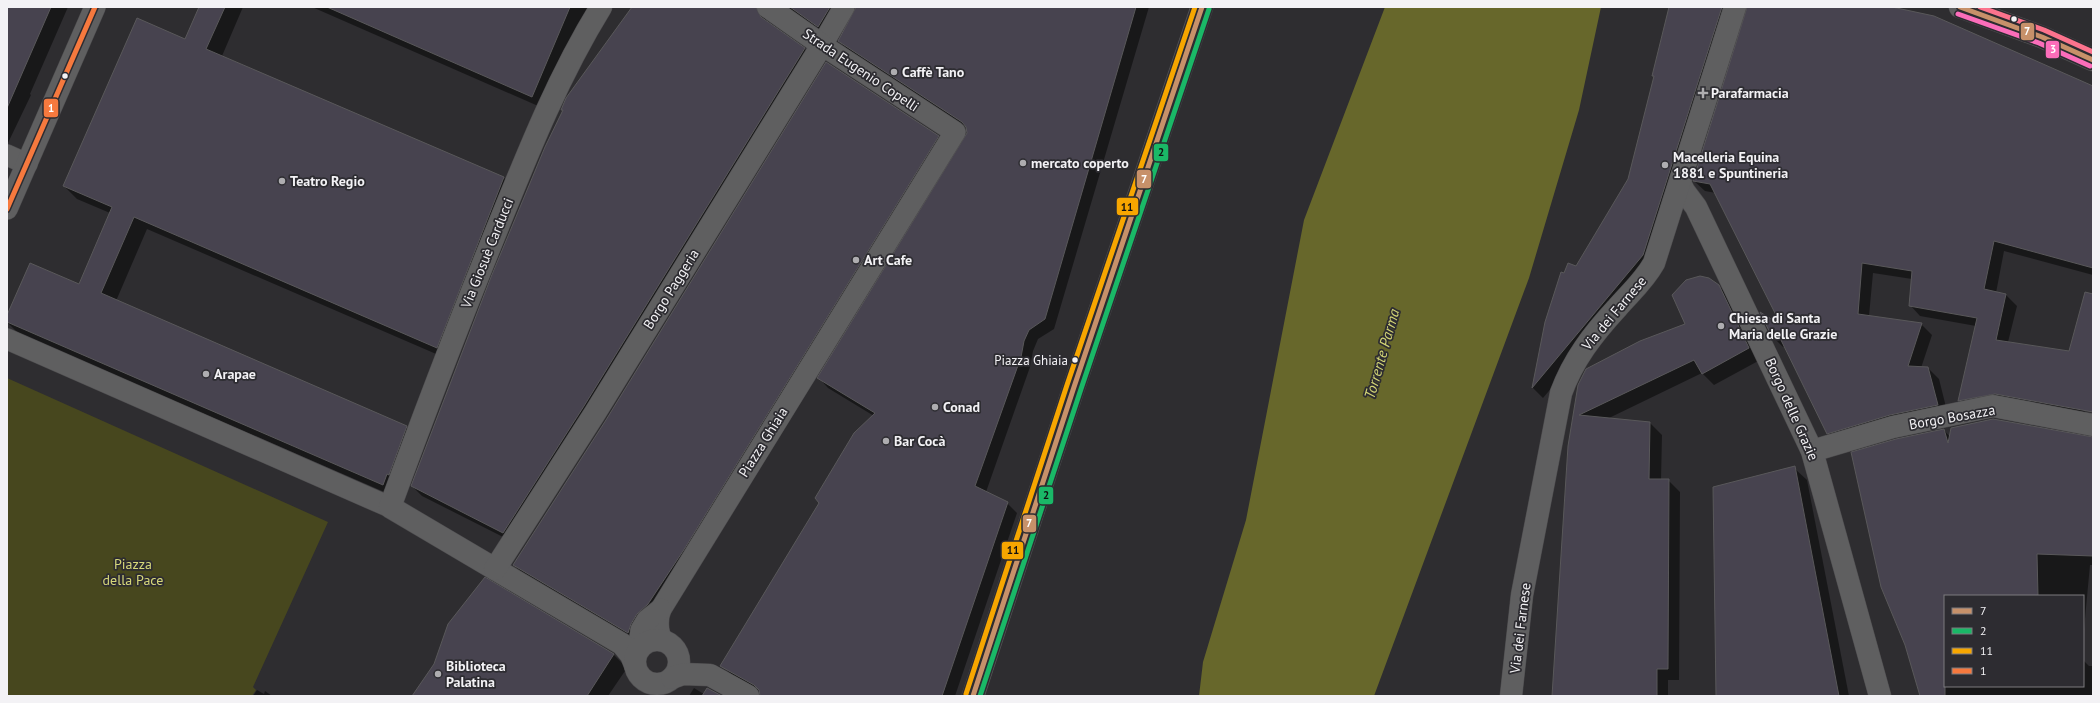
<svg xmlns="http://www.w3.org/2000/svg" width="2100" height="703" viewBox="0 0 2100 703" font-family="'PT Sans',sans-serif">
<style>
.green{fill:#47471e}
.water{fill:#67672b}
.shadow{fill:#0007;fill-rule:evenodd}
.building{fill:#47434f;stroke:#59585a}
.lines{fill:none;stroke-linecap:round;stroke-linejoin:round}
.pedestrian-casing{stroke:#4b4a4c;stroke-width:22}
.minor-casing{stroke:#4b4a4c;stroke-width:23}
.pedestrian{stroke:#5f5f60;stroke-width:21}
.minor{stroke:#5f5f60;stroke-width:22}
.bus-1-casing{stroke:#2d2c31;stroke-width:8}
.bus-2-casing{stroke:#2d2c31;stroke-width:8}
.bus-3-casing{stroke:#2d2c31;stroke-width:8}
.bus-4-casing{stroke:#2d2c31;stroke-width:8}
.bus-5-casing{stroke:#2d2c31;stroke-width:8}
.bus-6-casing{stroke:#2d2c31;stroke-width:8}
.bus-1{stroke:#c7916a;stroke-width:5}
.bus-2{stroke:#1ab867;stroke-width:5}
.bus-3{stroke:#f7a600;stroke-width:5}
.bus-4{stroke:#f6793e;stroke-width:5}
.bus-5{stroke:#fb6dba;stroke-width:5}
.bus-6{stroke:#fc738d;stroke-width:5}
.bus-dot{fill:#f3f2f5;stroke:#2d2c31;stroke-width:1.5}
.poi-dot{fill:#aeadb0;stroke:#2d2c31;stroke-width:1.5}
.labels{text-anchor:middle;stroke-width:3.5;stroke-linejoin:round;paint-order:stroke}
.bus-label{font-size:13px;fill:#f3f2f5;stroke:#2d2c31;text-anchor:end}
.street-label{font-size:14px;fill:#f3f2f5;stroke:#2d2c31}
.poi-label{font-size:14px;font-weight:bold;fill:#f3f2f5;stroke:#2d2c31;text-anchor:start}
.park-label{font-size:14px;fill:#d6d779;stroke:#2d2c31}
.water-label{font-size:15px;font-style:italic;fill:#d2d475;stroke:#2d2c31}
.line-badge{stroke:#2d2c31;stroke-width:1.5}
.badge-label{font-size:11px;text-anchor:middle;font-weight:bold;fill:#fff}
.pale-badge-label{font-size:11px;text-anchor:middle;font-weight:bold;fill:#111}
</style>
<rect width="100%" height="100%" fill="#2e2d30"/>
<path class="green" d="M 7,378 L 328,522 L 253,687 L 256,690 L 252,696 L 7,696 Z"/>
<path class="water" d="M 1385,7 L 1601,7 L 1579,110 L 1529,278 L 1374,696 L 1199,696 L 1203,662 L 1246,520 L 1304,220 Z"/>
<g class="shadow">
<path d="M 7,7 L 68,7 L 30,94 L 31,95 L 7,145 Z"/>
<path d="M 200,7 L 243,7 L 222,56 L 504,178 L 517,191 L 450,360 L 147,229 L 116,301 L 406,427 L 419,440 L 396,497 L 19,334 L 7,322 L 7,318 L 80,285 L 110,213 L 77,199 L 64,186 L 186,40 Z"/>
<path d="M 312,7 L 588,7 L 545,109 Z"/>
<path d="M 634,7 L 771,7 L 765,17 L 766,20 L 805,49 L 814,59 L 513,542 L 422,496 L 412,486 L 564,111 L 562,109 Z"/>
<path d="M 787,7 L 847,7 L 829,36 Z"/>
<path d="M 856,7 L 1149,7 L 1054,329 L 1038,339 L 1033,351 L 1030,367 L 986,492 L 1007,503 L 1017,513 L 955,696 L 768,696 L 732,675 L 722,665 L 874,416 L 828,388 L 819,378 L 966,139 L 967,128 L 849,51 L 839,41 L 856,13 Z"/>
<path d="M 1671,7 L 1740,7 L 1654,266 L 1543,398 L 1533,388 L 1546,323 L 1565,274 L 1576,267 L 1629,180 L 1655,77 L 1653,75 L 1663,32 Z"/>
<path d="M 1748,7 L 1888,7 L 1934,17 L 2093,87 L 2093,275 L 2004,251 L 1996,293 L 2006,295 L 2017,306 L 2008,342 L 2086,355 L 2093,361 L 2093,380 L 2083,418 L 2006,404 L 1969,411 L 1959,400 L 1976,326 L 1920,316 L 1910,305 L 1912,279 L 1873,273 L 1869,316 L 1921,324 L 1932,335 L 1921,368 L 1928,368 L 1939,379 L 1948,415 L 1901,425 L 1838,444 L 1828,433 L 1785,346 L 1783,347 L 1773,337 L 1762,314 L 1783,328 L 1716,193 L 1705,191 L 1694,181 ZM 1782,331 L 1783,333 L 1776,336 L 1776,334 Z"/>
<path d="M 938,136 L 949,148 L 640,643 L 525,576 L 514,565 Z"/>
<path d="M 1719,286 L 1731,298 L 1760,360 L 1714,385 L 1702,373 L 1607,419 L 1650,423 L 1662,435 L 1661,480 L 1668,480 L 1680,492 L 1679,680 L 1668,680 L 1668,696 L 1553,696 L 1579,385 L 1686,324 Z"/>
<path d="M 1944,430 L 1950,437 L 2093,440 L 2093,565 L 2090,565 L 2083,640 L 2083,596 L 1945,596 L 1945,686 L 2083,686 L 2083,660 L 2089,666 L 2093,666 L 2093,696 L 1920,696 Z"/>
<path d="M 1794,468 L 1807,480 L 1849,696 L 1717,696 Z"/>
<path d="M 485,579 L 614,655 L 627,668 L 608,696 L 413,696 L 435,665 Z"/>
<path d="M 694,688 L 707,696 L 689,696 Z"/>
<path d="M 257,690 L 264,694 L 265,691 L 272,696 L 253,696 Z"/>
</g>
<g class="building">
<path d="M 7,7 L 51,7 L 7,108 Z"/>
<path d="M 199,7 L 225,7 L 206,49 L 504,177 L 437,348 L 134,217 L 101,293 L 407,426 L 389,475 L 387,474 L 383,485 L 7,322 L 7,315 L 30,263 L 79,284 L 112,207 L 63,186 L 137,18 L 185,39 Z"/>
<path d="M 327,7 L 570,7 L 532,97 Z"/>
<path d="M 632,7 L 756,7 L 761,17 L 805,48 L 584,406 L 503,533 L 411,486 L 491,277 L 545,147 L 563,110 L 561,110 L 566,98 Z"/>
<path d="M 790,7 L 830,7 L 818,27 Z"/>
<path d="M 856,7 L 1136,7 L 1045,319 L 1029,330 L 1024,341 L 1021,357 L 975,486 L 1008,502 L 942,696 L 760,696 L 759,690 L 754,685 L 720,666 L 819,503 L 815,498 L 854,433 L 875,413 L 817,378 L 967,133 L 966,127 L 962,122 L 838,41 Z"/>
<path d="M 1669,7 L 1722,7 L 1643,255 L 1532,388 L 1545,322 L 1561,272 L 1564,273 L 1568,263 L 1576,266 L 1628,179 L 1654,76 L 1652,76 Z"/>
<path d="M 1747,7 L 1892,7 L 1934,16 L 2093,86 L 2093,268 L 1994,241 L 1984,289 L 2006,294 L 1996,340 L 2069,351 L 2085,292 L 2093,294 L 2093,412 L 1995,394 L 1958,401 L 1977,318 L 1909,306 L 1912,271 L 1862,263 L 1858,314 L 1922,323 L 1908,366 L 1928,367 L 1938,405 L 1890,415 L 1827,434 L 1778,334 L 1772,337 L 1760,312 L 1781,325 L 1710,184 L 1693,181 Z"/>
<path d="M 826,62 L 939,136 L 685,548 L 648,604 L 637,614 L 631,624 L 628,633 L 513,565 L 606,420 Z"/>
<path d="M 1700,276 L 1709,278 L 1719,285 L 1749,348 L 1702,374 L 1694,360 L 1579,415 L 1650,422 L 1649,479 L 1669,479 L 1668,669 L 1657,669 L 1657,696 L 1552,696 L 1568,446 L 1578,385 L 1586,369 L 1640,341 L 1685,324 L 1672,295 L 1686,280 Z"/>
<path d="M 1993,419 L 2093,437 L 2093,556 L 2037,554 L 2038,596 L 1945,596 L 1945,696 L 1920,696 L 1905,645 L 1881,587 L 1851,452 L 1896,439 L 1944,429 L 1948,443 L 1951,428 Z"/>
<path d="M 1795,466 L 1839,696 L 1716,696 L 1713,487 Z"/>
<path d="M 485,577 L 614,654 L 587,696 L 412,696 L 434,664 L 448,624 Z"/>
<path d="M 707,688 L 722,696 L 702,696 Z"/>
</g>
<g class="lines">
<defs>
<g id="pedestrian">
<path d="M 7,155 L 27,164"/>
<path d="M 7,209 L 95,7"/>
<path d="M 7,339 L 390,507"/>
<path d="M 664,641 C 657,635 657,618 661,609 L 955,132 L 822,45 L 844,7"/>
<path d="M 638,651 L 641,630 L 647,620 L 661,609"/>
</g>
<g id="minor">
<path d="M 601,7 C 556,80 525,160 493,239 C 457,328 423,417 390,507 L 622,644 L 631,655 L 635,665"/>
<path d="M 1960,7 L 2042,37 L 2093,60"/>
<path d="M 1680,183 L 1684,191 L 1696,207 L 1812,451 L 1880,696"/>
<path d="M 1812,451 L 1893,427 L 1993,406 L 2093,425"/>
<path d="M 495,569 L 595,413 L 822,45 L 768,7"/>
<circle cx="657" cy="662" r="22"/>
<path d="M 672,678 L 683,674 L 710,675 L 748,696"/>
<path d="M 973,696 L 1074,387 L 1202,7"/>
<path d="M 1511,696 L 1522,595 L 1561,393 C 1573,360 1593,334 1617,308 C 1630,293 1644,281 1654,263 L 1735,7"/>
</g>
</defs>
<use href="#pedestrian" class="pedestrian-casing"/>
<use href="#minor" class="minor-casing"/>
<use href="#pedestrian" class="pedestrian"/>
<use href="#minor" class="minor"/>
<defs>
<g id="bus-1">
<path d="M 1960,7 L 2042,37 L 2093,60"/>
<path d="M 973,696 L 1074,387 L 1202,7"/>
</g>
<path id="bus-2" d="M 980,696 L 1081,389 L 1209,9"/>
<path id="bus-3" d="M 966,694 L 1067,385 L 1195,7"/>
<path id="bus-4" d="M 7,209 L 95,7"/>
<path id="bus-5" d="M 1958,14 L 2039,43 L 2090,66"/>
<path id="bus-6" d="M 1980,7 L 2044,30 L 2093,52"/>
</defs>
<use href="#bus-1" class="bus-1-casing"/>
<use href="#bus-2" class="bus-2-casing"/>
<use href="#bus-3" class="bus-3-casing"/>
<use href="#bus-4" class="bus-4-casing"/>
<use href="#bus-5" class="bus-5-casing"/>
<use href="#bus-6" class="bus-6-casing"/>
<use href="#bus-1" class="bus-1"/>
<use href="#bus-2" class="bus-2"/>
<use href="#bus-3" class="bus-3"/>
<use href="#bus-4" class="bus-4"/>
<use href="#bus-5" class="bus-5"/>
<use href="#bus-6" class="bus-6"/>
</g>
<g class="bus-dot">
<circle cx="2014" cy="19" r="3.5"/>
<circle cx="65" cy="76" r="3.5"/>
<circle cx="1075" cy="360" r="3.5"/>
</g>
<g class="poi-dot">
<circle cx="894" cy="72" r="4"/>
<path d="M1701 87h4v4h4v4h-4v4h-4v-4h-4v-4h4z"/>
<circle cx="1023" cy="163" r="4"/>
<circle cx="1665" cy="165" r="4"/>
<circle cx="282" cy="181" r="4"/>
<circle cx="856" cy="260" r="4"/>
<circle cx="1721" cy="326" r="4"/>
<circle cx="206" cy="374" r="4"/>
<circle cx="935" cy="407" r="4"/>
<circle cx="886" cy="441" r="4"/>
<circle cx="438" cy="674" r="4"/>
</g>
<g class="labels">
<g class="bus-label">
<text x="1068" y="365">Piazza Ghiaia</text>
</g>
<g class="street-label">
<text transform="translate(861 70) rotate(34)" y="5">Strada Eugenio Copelli</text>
<text transform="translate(487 253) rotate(-68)" y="5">Via Giosuè Carducci</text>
<text transform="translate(671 289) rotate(-58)" y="5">Borgo Paggeria</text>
<text transform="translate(1614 313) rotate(-50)" y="5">Via dei Farnese</text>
<text transform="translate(1792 409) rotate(66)" y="5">Borgo delle Grazie</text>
<text transform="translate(1952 417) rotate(-10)" y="5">Borgo Bosazza</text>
<text transform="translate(763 442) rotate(-58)" y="5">Piazza Ghiaia</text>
<text transform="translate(1520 628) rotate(-83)" y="5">Via dei Farnese</text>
</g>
<g class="poi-label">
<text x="902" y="77">Caffè Tano</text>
<text x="1711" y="98">Parafarmacia</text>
<text x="1673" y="162">Macelleria Equina<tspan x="1673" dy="16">1881 e Spuntineria</tspan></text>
<text x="1031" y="168">mercato coperto</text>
<text x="290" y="186">Teatro Regio</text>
<text x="864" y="265">Art Cafe</text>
<text x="1729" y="323">Chiesa di Santa<tspan x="1729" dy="16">Maria delle Grazie</tspan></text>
<text x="214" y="379">Arapae</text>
<text x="943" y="412">Conad</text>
<text x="894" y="446">Bar Cocà</text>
<text x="446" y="671">Biblioteca<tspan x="446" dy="16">Palatina</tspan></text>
</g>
<g class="park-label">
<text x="133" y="569">Piazza<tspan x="133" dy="16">della Pace</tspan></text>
</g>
<g class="water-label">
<text transform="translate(1382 354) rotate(-74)" y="5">Torrente Parma</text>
</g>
</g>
<g class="line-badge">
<rect x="2020" y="22" width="15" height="19" rx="4" fill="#c7916a"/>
<rect x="2045" y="40" width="15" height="19" rx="4" fill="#fb6dba"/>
<rect x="43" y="98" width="16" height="20" rx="4" fill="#f6793e"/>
<rect x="1153" y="143" width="16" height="19" rx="4" fill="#1ab867"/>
<rect x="1136" y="169" width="16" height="20" rx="4" fill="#c7916a"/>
<rect x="1116" y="197" width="23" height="19" rx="4" fill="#f7a600"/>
<rect x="1038" y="486" width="16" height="19" rx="4" fill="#1ab867"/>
<rect x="1022" y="514" width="15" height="19" rx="4" fill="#c7916a"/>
<rect x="1001" y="541" width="23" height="19" rx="4" fill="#f7a600"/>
</g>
<g class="badge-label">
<text x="2027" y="35">7</text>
<text x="2053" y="53">3</text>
<text x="51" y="112">1</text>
<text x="1144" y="183">7</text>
<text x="1029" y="527">7</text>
</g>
<g class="pale-badge-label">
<text x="1161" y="156">2</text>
<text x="1127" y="211">11</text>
<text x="1046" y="499">2</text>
<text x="1013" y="554">11</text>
</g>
<rect width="2100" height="703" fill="none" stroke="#f3f2f5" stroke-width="16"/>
<rect x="1944" y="595" width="140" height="92" fill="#2d2c31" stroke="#7c7b7f"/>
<rect x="1952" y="608" width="20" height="6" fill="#c7916a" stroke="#7c7b7f"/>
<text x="1980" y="615" font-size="12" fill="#f3f2f5">7</text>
<rect x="1952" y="628" width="20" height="6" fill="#1ab867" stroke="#7c7b7f"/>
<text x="1980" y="635" font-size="12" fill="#f3f2f5">2</text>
<rect x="1952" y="648" width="20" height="6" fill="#f7a600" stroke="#7c7b7f"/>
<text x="1980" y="655" font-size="12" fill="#f3f2f5">11</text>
<rect x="1952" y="668" width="20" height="6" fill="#f6793e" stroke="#7c7b7f"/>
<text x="1980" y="675" font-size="12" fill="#f3f2f5">1</text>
</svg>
